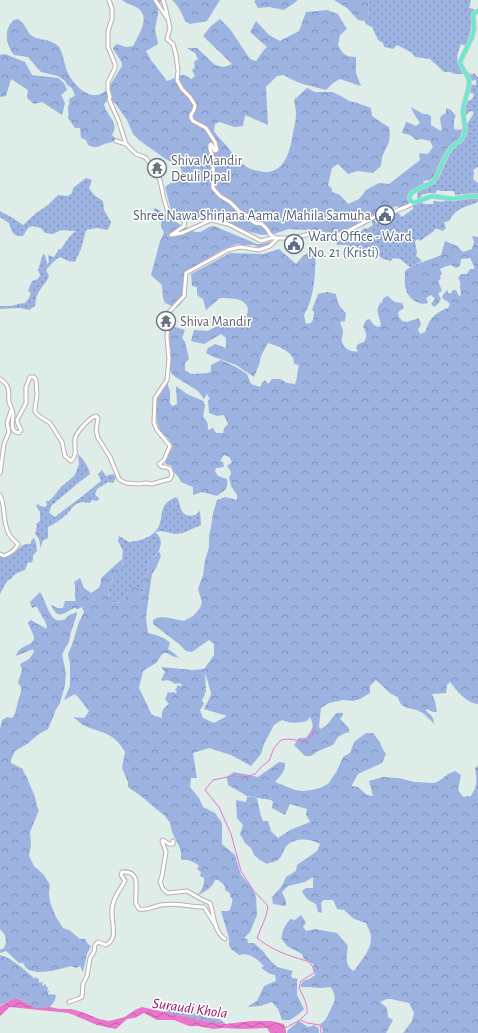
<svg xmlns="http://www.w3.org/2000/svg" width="478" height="1033" viewBox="0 0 478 1033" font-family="'Alegreya Sans',sans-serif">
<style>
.grass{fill:url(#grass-dots)}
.forest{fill:url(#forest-crowns);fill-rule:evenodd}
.water{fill:url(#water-waves)}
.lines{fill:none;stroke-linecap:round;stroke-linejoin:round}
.stream{stroke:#eb75ca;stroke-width:1}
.minor-casing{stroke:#bbaeb0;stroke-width:5}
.major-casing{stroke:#ccc;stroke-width:5.5}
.minor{stroke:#fff;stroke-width:3}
.major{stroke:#63eccf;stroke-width:3.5}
.labels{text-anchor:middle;stroke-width:3;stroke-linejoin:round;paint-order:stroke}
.worship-label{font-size:14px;fill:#5b616d;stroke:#fff;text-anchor:start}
.service-label{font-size:14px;fill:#4e5e75;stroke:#fff;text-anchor:end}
.water-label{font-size:15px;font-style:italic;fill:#991268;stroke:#fff}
</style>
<defs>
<pattern id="grass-dots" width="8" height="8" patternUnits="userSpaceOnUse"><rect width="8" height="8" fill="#9cb3e1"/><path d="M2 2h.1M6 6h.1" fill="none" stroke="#7f92b7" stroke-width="1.8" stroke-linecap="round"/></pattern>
<pattern id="forest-crowns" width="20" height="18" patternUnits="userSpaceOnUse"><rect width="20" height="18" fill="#9cb3e1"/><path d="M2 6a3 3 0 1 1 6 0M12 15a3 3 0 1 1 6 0" fill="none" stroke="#7f92b7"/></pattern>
<pattern id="water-waves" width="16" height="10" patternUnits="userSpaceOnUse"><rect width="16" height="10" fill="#eb75ca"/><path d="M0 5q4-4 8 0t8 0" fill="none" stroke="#bf60a4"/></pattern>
</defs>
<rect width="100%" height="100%" fill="#deede7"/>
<g class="grass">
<path d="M 368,0 L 471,0 L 469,8 L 474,9 C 470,22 472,35 465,46 L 461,44 C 454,63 458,57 463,74 L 455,74 L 450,72 L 444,72 L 430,59 L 415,57 L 412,53 L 405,49 L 397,45 L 393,49 L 384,47 L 383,43 L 378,40 L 372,27 L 366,24 L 365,21 C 369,14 370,8 368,0 Z"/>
<path d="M 468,72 L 472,75 L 474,73 L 478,77 L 478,167 L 473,170 L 474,173 L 473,179 L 478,183 L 478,195 L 473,193 L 455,195 L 454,191 L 440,191 L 439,190 L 437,190 L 436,193 L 429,193 L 421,195 L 421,198 L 417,199 L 418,192 L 431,185 L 438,179 L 450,153 L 463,139 L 467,124 L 474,113 L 472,111 L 469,112 L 464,117 L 464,109 L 466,99 L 469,101 L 473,98 L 474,94 L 469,92 L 470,84 L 476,85 L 476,80 L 470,81 Z"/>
<path d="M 86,178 L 92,180 L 89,188 L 94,195 L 103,201 L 104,210 L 111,222 L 108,230 L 97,228 L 86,230 L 81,249 L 75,262 L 68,261 L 60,257 L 54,261 L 46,270 L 49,276 C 47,282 43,285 40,290 C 36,295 36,300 35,306 L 29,310 L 20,308 L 0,309 L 0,306 L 12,306 L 18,304 L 25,303 L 29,298 L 31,293 L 28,291 L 32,281 L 38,279 L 40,275 L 38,270 L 43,254 L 45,255 L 47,264 L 49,262 L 48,255 L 54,257 L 59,249 L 61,249 C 65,243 70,235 76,231 L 61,230 L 53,234 L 45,233 L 41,228 L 32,226 L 28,228 L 23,236 C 12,237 12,231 9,223 L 0,217 L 0,211 L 13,218 L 23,225 L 36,213 L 48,205 L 58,195 L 68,196 L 72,193 L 73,188 Z"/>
<path d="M 466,197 L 478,199 L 478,202 C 464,208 457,207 449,221 L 444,222 L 446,228 L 443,231 L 438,229 L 435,229 L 434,231 L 420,241 L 418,239 L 415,241 L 417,252 L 416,256 L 422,261 L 410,267 L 400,259 L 393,258 L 391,261 L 383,259 L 375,253 C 367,256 361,253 356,246 L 353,249 L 346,245 L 337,245 L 336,242 L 343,239 L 350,238 L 353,242 L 357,241 L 359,237 L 356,233 L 363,230 L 363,229 L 365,228 L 367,229 L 373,225 L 371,221 L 374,219 L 376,223 L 382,221 L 382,220 L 386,221 L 387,218 L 394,218 L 394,214 L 398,213 L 402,217 L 413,209 L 413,206 L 420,201 L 424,204 L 433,204 L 434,201 L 444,202 L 445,199 Z"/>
<path d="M 78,454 C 84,460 88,466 90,474 L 77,484 L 51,506 L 49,513 L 55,517 C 70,505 86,494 101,481 L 98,474 L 102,470 L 106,476 L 112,474 L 117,476 L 113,483 L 108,482 L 97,489 L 95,494 L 99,499 L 97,501 L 92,500 L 90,503 C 85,502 80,502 76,504 C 73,506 70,511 67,514 C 61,519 55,524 48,527 L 48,538 L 43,541 L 40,548 C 40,542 40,539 35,534 L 37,526 L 36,524 L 40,521 L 40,512 L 36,506 L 38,504 L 40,506 L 45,507 L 47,505 L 46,501 L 49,501 L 53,497 L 61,487 L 74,476 L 77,470 L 79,464 Z"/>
<path d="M 176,497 C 180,501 179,504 181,509 C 182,515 190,517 195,515 C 197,514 198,512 200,511 L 201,525 L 183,533 L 176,534 L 161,531 L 155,532 C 166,541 160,553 149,560 L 147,574 L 142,582 L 145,585 L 144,588 L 141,596 L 138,596 L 128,592 L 122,602 L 117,603 L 111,602 L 109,598 L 109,586 L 123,564 L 122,559 L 123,551 L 118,541 L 119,536 L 129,542 C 140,541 154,537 159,526 C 164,512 159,504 176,497 Z"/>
<path d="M 34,538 L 36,543 L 37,551 L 33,555 L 33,560 L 31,563 L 28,562 L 25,570 L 17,573 L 14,575 L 12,578 L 7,581 L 0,594 L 0,556 L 3,557 C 7,555 12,553 16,551 C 21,547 23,543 31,544 L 31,541 Z"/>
<path d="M 166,1009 L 185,1011 L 198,1014 L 208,1018 L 219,1019 L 226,1024 L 204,1021 L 164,1012 Z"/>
</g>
<g class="forest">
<path d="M 122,0 L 162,0 L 158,6 L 158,14 L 155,29 L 158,44 L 146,51 L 151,60 L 167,81 C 171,80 181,74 184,75 C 187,76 189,77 191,79 L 195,76 L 192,70 L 195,67 L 194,62 L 198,59 L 195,53 L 187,48 L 197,48 L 215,65 L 224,67 L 232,64 L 203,36 L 211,26 L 220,19 L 230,29 L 250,59 L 256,61 L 263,51 L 267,47 L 250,32 L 256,21 L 269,35 L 280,41 L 299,31 L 306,12 L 327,10 L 338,14 L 343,23 L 347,29 L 340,35 L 338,45 C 343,54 345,57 356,57 L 356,73 L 361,86 L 340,79 L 333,83 L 326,90 C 312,86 297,84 284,75 L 277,76 L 266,87 L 268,125 L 245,115 L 243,126 L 235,127 L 219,122 L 215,124 L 214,131 C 217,136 221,139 224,143 C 231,150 236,160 245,166 C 249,169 254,170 259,171 C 284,177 290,152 293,133 C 294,127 296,121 296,115 C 296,110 295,105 294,100 L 307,88 L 315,92 L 332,92 L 341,96 L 349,101 L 357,103 L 371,108 L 372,116 L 382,123 L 389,127 L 390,134 L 389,142 L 382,157 L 381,166 L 373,173 L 358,171 L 348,174 L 338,164 L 332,168 L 328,185 L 332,189 L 332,192 L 340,195 L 348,204 L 359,199 L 366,190 L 379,183 L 389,184 L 420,160 L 419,153 L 428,154 L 433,147 L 430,141 L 422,139 L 416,140 L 410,135 L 402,133 L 406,122 L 407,122 L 416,126 L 420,123 L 413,112 L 411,107 L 423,114 L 427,114 L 431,116 L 431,125 L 439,130 L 442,131 L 440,118 L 442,115 L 446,113 L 446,108 L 451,110 L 456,116 L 454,119 L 454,129 L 460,130 L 463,128 L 460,138 L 441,165 L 434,177 L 429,181 L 427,180 L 423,182 L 424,185 L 411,193 L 411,203 L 399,209 L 397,206 L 386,210 L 384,208 L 377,209 L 377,214 L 341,233 L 331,234 L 323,231 L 289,229 L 274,234 L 262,235 L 198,218 L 187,217 L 184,218 L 175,215 L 171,210 L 165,187 L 181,176 L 181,173 L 182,171 L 180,166 L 167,160 L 139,140 L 133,134 L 127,120 L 120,110 L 115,103 L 109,99 L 104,104 C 106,117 120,121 112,135 L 117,140 C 113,142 108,143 104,144 C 97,148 95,148 88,145 L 86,140 L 81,138 L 80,128 L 75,128 L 68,118 C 69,114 68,111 68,107 C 69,104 70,103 69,99 L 75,96 L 72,88 L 67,85 L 65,81 L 58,76 L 41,72 L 28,57 L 14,55 C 6,45 3,29 14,20 L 18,19 C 26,24 27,34 34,37 C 43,41 52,39 59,47 C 64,55 64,65 68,73 C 72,82 83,94 93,95 C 98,96 103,93 107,90 L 122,66 L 122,63 L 113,49 L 114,46 L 117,44 L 126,47 L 133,46 C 139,34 152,16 136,7 C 131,4 126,4 122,0 Z"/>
<path d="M 172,0 L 220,0 L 207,21 L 190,24 L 185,21 C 182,13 178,5 172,0 Z"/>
<path d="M 256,0 L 298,0 L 293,4 L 284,10 L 269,7 L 258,8 L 254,1 Z"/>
<path d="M 334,0 L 368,0 C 370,8 369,14 365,21 L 358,20 L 347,8 Z"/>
<path d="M 5,54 L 25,62 L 32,75 L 58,78 L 64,83 L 67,90 L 61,95 L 65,103 L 62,115 L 42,102 L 34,104 L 27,98 L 28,90 L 11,79 L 6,96 L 0,97 L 0,55 Z"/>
<path d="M 155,208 C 165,212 188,234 200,232 C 205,230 209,226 214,226 L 257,244 C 262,245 266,242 271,242 L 272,244 L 270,247 L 265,250 L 254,245 L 242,245 L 237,244 L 224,249 L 185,272 C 181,285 191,298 176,308 L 165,303 L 163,298 L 162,285 L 152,276 L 151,275 L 160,241 L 164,233 L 161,227 L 161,219 L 155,213 L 154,209 Z"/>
<path d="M 472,236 L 478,237 L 478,704 C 466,703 457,691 450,682 L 447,685 L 446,693 L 432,694 L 435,701 L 437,712 L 433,712 L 427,709 L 426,711 C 431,715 434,717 434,724 C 430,720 426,715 421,712 C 412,707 400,710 398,697 L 391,694 L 376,680 L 370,686 L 370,693 L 360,699 L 353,701 L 343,700 L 329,703 L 321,708 L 319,726 L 320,729 C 324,727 328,725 330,721 C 335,715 334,712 343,713 L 343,715 L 340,719 L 346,725 L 350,730 L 349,730 L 349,732 L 352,732 L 345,733 L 338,737 L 333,745 L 318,751 L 311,756 L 305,756 L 294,745 L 299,738 L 306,738 C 312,729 315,727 310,717 L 307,721 C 298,723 291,724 282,720 L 274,725 L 264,744 L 261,754 L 251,766 L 231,755 L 209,748 L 193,753 L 197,778 L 191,778 L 190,787 L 199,798 L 203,807 L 215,813 L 222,823 L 222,844 L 235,855 L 241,875 L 252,888 L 256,896 L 257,915 L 250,932 L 244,938 L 247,939 L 248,943 L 254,943 L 264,952 L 267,957 L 277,967 L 293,971 L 291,975 L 292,978 L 298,979 L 297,981 L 297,995 L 304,1009 L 299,1014 L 290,1020 L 282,1020 L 278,1009 L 272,1002 L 260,1006 L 247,1007 L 257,1001 L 264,986 L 276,981 L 275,975 L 270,974 L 261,968 L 264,966 C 257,959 249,952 239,955 L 231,949 L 229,945 L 229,938 L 221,911 L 229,911 C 231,908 233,902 232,898 L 230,897 L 230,893 L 225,890 C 226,885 222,883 218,880 L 215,880 C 213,887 204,893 197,895 C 202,891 205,884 204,878 L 200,876 L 201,872 L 197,869 L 199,866 C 195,862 187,859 182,860 L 181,859 L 181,852 L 179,846 L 172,832 L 170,823 L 165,816 L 155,808 L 141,796 L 128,787 L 128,782 L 122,768 L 125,752 C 113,731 102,734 83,725 C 80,723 76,719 73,717 L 84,718 L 89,711 L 78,697 L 75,694 L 64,700 L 70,686 L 70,664 L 68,654 L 72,645 L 79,622 L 84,612 L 82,607 L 78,609 L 74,608 C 62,614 58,620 51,605 L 58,608 L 63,608 L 65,601 L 76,601 C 73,593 77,590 74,582 L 80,578 L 84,588 L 91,593 C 99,588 101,588 101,578 L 122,559 C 123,563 122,570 119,574 C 118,576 115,576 114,578 C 108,585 107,594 111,602 L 117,603 L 122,602 L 128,592 L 135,586 L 140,592 L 138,596 L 141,596 L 144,588 L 145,585 L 141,582 L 147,574 L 149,560 L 155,556 L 159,551 L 161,556 L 156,568 L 152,574 L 147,609 L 146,619 L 148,633 C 156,635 165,637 170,643 L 168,649 L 175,654 L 179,658 L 172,656 L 167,653 L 163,653 L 156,663 L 143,671 L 139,688 C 144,697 147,706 152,715 L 162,718 C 161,711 164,707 169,704 L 165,699 L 167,695 L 167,693 L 170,692 L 170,693 L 173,692 L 176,693 L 177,692 L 175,690 L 177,687 L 177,686 L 179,685 L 180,687 L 182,684 L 178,683 L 175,684 C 171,681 168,679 163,681 L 161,680 L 165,672 L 161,667 L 192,670 L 204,669 L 214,655 L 214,644 L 209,640 L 192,652 L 186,651 L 179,644 L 153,624 L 153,620 C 161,614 175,620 184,621 L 193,616 L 200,608 L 202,602 L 198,589 L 203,575 L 205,560 L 209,547 L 209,536 L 211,527 L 213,513 L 217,500 L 225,497 L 237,500 L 237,495 L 231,486 L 229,477 C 233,472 230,470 227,466 L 232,462 L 229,457 L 224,455 L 220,461 L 223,462 L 224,467 L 216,468 L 215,471 L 218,476 L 227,479 C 229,489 224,491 217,496 L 202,492 L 193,495 L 193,487 L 181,482 C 178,474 173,474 172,466 L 166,464 L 165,462 L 173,446 L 167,437 L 160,431 L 157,422 L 156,413 L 157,395 L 160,387 L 166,380 L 170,391 L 170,403 L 172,406 L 177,404 L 176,386 L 187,394 L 203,401 L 205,405 L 203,417 C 208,421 208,424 208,430 L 213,428 L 216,433 L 223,433 L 224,428 L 228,424 L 224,415 L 217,416 L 209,413 L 208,400 L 210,399 L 207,394 L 204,399 L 198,391 L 174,376 L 170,371 C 170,365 171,360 171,355 C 171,346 166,334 172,326 L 185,330 L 182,338 L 185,342 L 189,359 L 185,363 L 185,370 L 191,374 L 208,373 L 211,371 L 211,365 L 221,360 L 236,367 L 247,374 L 251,384 L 260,387 L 262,383 L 265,380 L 268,384 L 272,379 L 280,379 L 287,383 L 295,384 C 298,378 297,371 299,365 L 294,364 C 295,352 278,346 268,343 L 261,356 L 259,365 L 254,377 L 236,365 L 214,357 L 206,353 L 208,348 L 215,344 L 226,348 L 226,338 L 221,334 L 204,344 L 191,341 L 194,330 L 208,331 C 214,327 221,325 226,320 L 228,323 C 230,323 233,324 235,323 C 246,321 254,308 242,301 C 236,298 226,298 220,298 L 206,310 L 203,299 L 197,295 L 197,287 L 192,286 L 191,274 L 230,253 L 263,254 L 279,249 L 296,264 L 303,256 L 316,248 C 315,270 316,295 304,315 L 306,324 L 311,323 L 313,320 L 314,312 L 312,310 L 318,294 L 327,292 L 336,294 C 337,302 340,308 346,313 L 345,321 L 340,322 C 341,325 343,329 343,332 C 343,335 341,339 342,342 C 344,349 352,353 358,351 L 356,348 L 358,344 L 364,342 C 368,334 366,334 363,326 L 366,320 L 370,319 C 372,323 374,327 380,327 L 381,324 C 379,316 375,312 380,303 L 382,303 C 383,299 383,297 388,296 L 394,302 L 402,303 L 404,308 L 398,312 L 399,317 L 402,321 L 407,322 L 419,318 L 421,324 L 418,330 L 420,334 L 425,332 C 431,317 433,314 448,308 L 450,304 L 447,301 L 443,299 L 442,296 L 448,289 L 447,292 L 450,294 L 453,290 L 456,290 L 459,296 L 461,295 C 461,292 460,289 460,287 C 460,283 461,282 458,278 L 461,274 L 467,274 L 470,269 L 474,269 L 474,266 L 470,258 L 461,259 L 460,266 L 456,268 L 451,265 L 444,267 L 440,269 L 442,274 L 440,276 L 441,279 L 438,281 L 442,291 L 438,293 L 441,299 L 438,304 L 434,307 L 431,304 L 435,299 L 431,295 L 426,298 L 428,303 C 419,306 409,299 406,290 C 404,284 405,277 405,271 C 416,262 429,261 441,255 L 445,241 L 457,246 L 463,252 L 472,249 L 474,242 ZM 205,672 L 211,693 C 210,699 206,704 204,709 L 227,716 L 214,723 L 203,718 L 200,710 L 204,704 L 202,700 L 205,695 L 204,693 L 206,692 Z"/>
<path d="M 40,592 C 45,598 50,625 62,620 C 65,620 66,618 68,616 C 70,614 73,614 77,612 L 77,614 L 71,632 L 69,642 L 62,654 L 66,674 L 65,685 L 60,703 L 55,711 L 54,715 L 48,729 L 39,734 L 27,744 L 15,751 L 11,760 L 11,763 L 23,769 C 23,773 27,776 28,780 C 30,787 35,794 36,801 C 37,805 36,806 39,810 L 30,832 L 31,846 L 29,856 L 34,866 L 44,875 L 50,885 L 49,893 L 50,902 L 56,917 L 63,928 L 69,930 L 80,939 L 85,939 L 88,944 L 91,946 L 87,954 L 83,972 L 80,966 L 76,968 L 71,966 L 52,971 L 38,972 L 29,970 L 26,968 L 23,963 L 19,963 L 6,951 L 0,953 L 0,950 L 4,948 L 6,943 L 5,935 L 0,929 L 0,730 L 2,720 L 7,717 L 12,718 L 15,714 L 18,701 L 21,692 L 21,687 L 18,683 L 22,670 L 20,664 L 29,659 L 34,652 L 33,649 L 16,656 C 19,644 33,647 34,638 C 34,634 29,627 28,622 L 31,620 L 45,628 L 47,628 C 46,619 39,614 37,606 L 32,608 L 30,602 Z"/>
<path d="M 366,733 L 373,733 L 380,742 L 382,748 L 386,754 L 382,763 L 358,774 L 352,785 L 352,786 L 358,787 L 367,795 L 373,796 L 369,781 L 383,777 L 398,778 L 415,782 L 435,783 L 442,779 L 448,774 L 455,771 L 461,775 L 458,790 L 463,797 L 471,796 C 478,784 477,782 475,768 L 478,766 L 478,1033 L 403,1033 L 412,1021 L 414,1013 L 409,1003 L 391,999 L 387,999 L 380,1002 L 387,1008 L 388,1017 L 393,1020 L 386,1033 L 322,1033 L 323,1031 L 320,1024 C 327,1020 326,1018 330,1011 C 335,1000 337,998 331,987 L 321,988 L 309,987 L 300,987 L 303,981 L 309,979 L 315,975 L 313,964 L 304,959 L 302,954 L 287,946 L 281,938 L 284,928 L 290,919 L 295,920 L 301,915 L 306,923 L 303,927 L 306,931 L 316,929 L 325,931 L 337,933 L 348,946 C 347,954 344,967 354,971 C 360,962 372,949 371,938 C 371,933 368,928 366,923 L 354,919 L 344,910 L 337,909 L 333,900 L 324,900 L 321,903 L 322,913 L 318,912 L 316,904 C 309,901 305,898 302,891 L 306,888 L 313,888 L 313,877 L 305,882 L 288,886 L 282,892 L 286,901 L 286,906 L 273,904 L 272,897 L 282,886 L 286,877 L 296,871 L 297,865 L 317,851 L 320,844 C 309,838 293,837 285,848 C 283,852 282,856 279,859 C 276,862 271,862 267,864 L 260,860 L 254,855 L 251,848 L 245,843 L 240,834 L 243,825 L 237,818 L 236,800 L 246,802 L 247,797 L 256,797 L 257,799 L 261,816 L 263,821 L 268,821 L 271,831 L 278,838 L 290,830 L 310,822 L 306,814 L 307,809 L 290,804 L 285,815 L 272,808 L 273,802 L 271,800 L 247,796 L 228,785 L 227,777 L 234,772 L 258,777 L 279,762 L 285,763 C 286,771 280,776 275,782 L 295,790 L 303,791 L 312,790 L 320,788 L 328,784 L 337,771 L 343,757 L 350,753 L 354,742 Z"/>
<path d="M 0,955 C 12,958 23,969 33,977 L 33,979 L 36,977 L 37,979 L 39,978 L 39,983 L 43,982 L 42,986 L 46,984 L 46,987 L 48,987 L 47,991 L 49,991 L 48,994 L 49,995 L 50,994 L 56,995 L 55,1000 L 50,1007 L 36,1008 L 16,998 L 0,1005 Z"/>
<path d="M 299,1021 L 308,1027 L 315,1025 L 319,1029 L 319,1033 L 287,1033 L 288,1030 Z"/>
</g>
<path class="water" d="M 16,998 L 36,1008 L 50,1007 L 59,1009 L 71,1009 L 82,1012 L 99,1019 L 109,1021 L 125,1017 L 135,1010 L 142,1007 L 205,1021 L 226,1024 L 251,1021 L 271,1021 L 284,1024 L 286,1031 L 286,1033 L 270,1033 L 267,1028 L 242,1029 L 223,1028 L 213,1029 L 198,1026 L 189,1026 L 174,1020 L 157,1020 L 144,1013 L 135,1018 L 127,1019 L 116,1029 L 97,1025 L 69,1013 L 10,1007 L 0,1016 L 0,1006 L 11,1000 Z"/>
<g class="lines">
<g class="stream">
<path d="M 301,1020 L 307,1023 L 320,1025 L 321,1033"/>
<path d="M 285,1028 L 300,1020 L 307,1013 C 308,1004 303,996 299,988 L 301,981 L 314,973 C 314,970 313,967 311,964 C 307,960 302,960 297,958 C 283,954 268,947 257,938 L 266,916 L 268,906 L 253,890 L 241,871 L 231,834 L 219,807 L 205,790 L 213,780 L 232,776 L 245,777 L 255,774 L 262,766 L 269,761 L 274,748 L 281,740 L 288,739 L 303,741 L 313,735 L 315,726"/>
</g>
<defs>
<g id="minor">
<path d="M 109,0 L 112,9 L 112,19 L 108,31 L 108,47 L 115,64 L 115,68 L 108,82 L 108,90 L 110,97 L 109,99 L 119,122 L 126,144"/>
<path d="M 155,0 L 167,18"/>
<path d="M 163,0 L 166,10 L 170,28 L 167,39 L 173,44 L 176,55 L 178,71 L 177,80 L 182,89 L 190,97 L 195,105 L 194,110 L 191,115 L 191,118 L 193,121 L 206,128 L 215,142 L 217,150 L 215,151 L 211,144 L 210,145 L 210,149 L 213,158 L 213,188 L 220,196 L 230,202 L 240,212 L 248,216 L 252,221 L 255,223 L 262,224 L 267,229 L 270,234 L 274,237"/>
<path d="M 116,141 L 126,144 L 136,154 L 142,156 L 146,158 L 149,162 L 160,180 L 164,199 L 168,212 L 175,216 L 185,221 L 184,226 L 171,235 L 182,233 L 191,229 L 211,220 L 228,224 L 261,241 L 271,238 L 294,238 L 317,232 L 329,235 L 335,236 L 348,231 L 376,216 L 393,212 L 408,206 L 413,203"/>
<path d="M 0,379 C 11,386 8,391 9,402 C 10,406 13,410 13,414 C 13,422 9,431 19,433 L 21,430 L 18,424 L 17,420 L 26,403 L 26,387 L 30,377 L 34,377 L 36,380 L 37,394 L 35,409 L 35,412 L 39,416 L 50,423 L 62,442 L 65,456 L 71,461 C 78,455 74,448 75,439 C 76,433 81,428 86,423 C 89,420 92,417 96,416 L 98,418 L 96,431 L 98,438 L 110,457 L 119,479 L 122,481 L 126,483 L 139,484 L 146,483 L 152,484 L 162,481 L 170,479 L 172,474 L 170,469 L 166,467 L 162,467 L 159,464 L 164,460 L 170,446 L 157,430 L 154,423 L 155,398 L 167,380 L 169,359 L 167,337 L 169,312 L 184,296 L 186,273 L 228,250 L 240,247 L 259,250 L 270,246 L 277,239"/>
<path d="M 0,473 L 4,444 L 9,432 L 7,423 L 11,411"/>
<path d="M 0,495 C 6,507 2,522 9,534 C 11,538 15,541 18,544 C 15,551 10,553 4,556 L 0,554"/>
<path d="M 173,841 L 173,844 L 169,844 L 163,840 L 162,841 L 166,852 L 162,876 L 160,882 L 163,889 L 168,893 L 187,891 L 201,899 L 210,903 C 214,915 214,932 225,939"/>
<path d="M 69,1002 L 78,999 L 82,997 L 83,984 L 87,976 L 90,958 L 94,952 L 95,945 L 98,942 L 106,945 C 119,938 111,923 112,910 C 112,900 120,889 125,881 L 121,875 L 122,872 C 143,870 134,892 136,904 C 137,905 138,908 139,909 C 147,911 154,906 161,905 C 176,902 189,907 204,907 L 216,926"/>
</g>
<path id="major" d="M 478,11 L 475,13 L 473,15 L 474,29 L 472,37 L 460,62 C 461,69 468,73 469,81 C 470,91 463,101 463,111 C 463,120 467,127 464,136 C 460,143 453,144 449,151 C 442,160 440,172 434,181 C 428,186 400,192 413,203 L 432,196 L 453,199 L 470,196 L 478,196"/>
</defs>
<use href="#minor" class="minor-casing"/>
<use href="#major" class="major-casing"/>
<use href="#minor" class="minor"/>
<use href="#major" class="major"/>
</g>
<defs>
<symbol id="temple-ring" viewBox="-11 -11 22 22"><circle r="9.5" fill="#fff" stroke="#6b7280" stroke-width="1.5"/><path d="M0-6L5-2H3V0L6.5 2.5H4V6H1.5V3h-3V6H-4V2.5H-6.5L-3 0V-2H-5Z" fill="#6b7280"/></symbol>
<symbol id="civic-ring" viewBox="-11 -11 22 22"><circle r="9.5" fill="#fff" stroke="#5c6f8a" stroke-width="1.5"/><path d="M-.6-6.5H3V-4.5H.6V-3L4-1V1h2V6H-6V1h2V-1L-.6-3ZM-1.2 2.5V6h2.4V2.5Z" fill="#5c6f8a"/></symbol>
</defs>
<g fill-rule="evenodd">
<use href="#temple-ring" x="146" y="157" width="22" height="22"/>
<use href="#civic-ring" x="374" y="204" width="22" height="22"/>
<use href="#civic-ring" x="283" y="233" width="22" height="22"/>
<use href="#temple-ring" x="155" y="310" width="22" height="22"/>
</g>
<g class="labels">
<g class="worship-label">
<text x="171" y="165">Shiva Mandir<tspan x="171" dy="16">Deuli Pipal</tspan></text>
<text x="180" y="326">Shiva Mandir</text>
</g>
<g class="service-label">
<text x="371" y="220">Shree Nawa Shirjana Aama /Mahila Samuha</text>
<text x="308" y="241" text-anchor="start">Ward Office - Ward<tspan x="308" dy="16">No. 21 (Kristi)</tspan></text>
</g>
<g class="water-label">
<text transform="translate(190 1008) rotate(8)" y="5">Suraudi Khola</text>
</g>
</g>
</svg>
